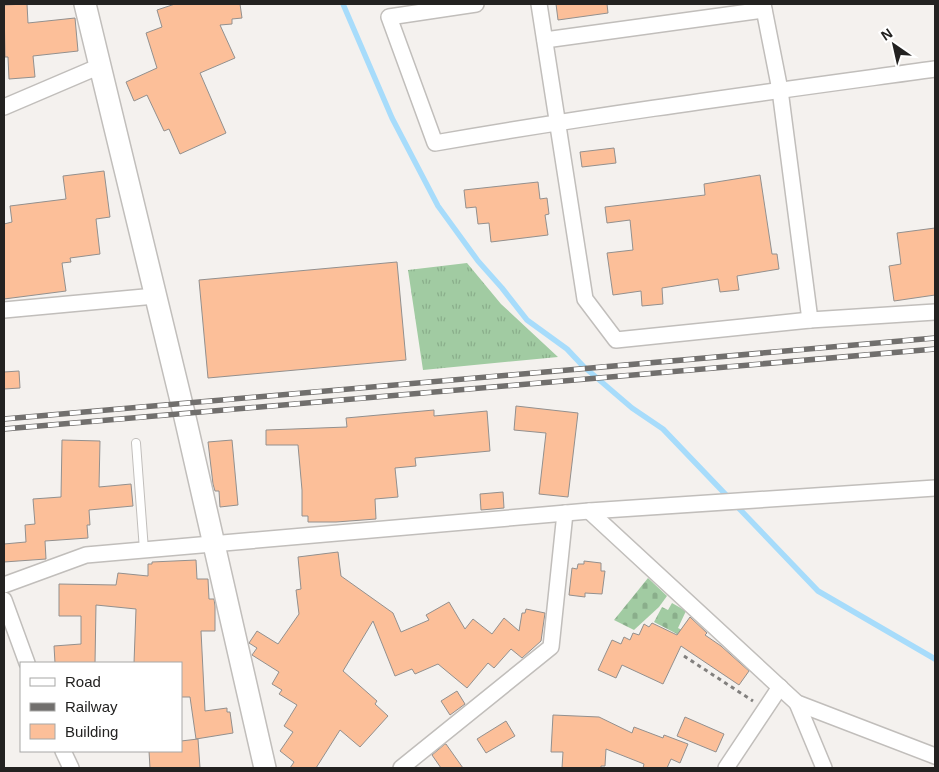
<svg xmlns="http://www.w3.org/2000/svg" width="939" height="772" viewBox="0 0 939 772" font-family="Arial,sans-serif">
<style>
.grass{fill:url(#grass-tufts)}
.cemetery{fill:url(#cemetery-stones)}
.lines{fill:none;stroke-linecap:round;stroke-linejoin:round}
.stream{stroke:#a7dcfb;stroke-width:5.5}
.building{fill:#fcbf99;stroke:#93908e}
.lane-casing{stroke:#c1bebb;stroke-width:10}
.street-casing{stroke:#c1bebb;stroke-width:18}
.secondary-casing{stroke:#c1bebb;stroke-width:24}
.path{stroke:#82807e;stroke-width:3;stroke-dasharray:4 4;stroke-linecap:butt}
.lane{stroke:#fff;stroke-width:8}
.street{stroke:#fff;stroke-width:15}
.secondary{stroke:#fff;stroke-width:21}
.rail-casing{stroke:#716f6d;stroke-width:5.5}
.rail{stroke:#fff;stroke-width:4;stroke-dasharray:11;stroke-linecap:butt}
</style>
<defs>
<pattern id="grass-tufts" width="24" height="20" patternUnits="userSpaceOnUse" patternTransform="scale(1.25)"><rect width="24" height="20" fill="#a1cba2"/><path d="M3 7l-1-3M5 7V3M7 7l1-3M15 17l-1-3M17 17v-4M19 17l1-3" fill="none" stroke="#8aae8b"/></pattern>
<pattern id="cemetery-stones" width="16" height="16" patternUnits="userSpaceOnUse" patternTransform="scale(1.25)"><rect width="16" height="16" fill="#a1cba2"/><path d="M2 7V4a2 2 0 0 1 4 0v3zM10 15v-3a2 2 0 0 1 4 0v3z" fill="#8aae8b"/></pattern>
</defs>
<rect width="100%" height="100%" fill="#f4f1ee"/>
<path class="grass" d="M 467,263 L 501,304 L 558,357 L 423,370 L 408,270 Z"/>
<g class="cemetery">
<path d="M 648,578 L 667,596 L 659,607 L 634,630 L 614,620 Z"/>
<path d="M 672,603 L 686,611 L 678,628 L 682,630 L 679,635 L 654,622 L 662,607 L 668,610 Z"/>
</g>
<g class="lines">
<path class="stream" d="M 343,4 L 392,118 L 438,206 L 478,261 L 502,288 L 527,320 L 567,349 L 583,366 L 632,408 L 663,429 L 818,591 L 935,659"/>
</g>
<g class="building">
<path d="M 27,4 L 28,23 L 75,18 L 78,51 L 33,56 L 35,77 L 9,79 L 8,57 L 5,57 L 4,5 Z"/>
<path d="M 175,4 L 240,4 L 242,18 L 232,19 L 232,24 L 220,25 L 235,58 L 200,73 L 226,133 L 180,154 L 169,129 L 164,131 L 147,95 L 134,101 L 126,82 L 157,68 L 146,33 L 162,27 L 157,10 Z"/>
<path d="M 556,4 L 607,4 L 608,13 L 558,20 Z"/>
<path d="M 614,148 L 616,163 L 582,167 L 580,152 Z"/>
<path d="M 104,171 L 110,217 L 96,219 L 100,254 L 70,258 L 71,262 L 62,263 L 66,291 L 4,299 L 4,224 L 12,222 L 10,206 L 66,199 L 63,176 Z"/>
<path d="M 760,175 L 772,254 L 777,254 L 779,269 L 737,276 L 739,290 L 720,292 L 718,279 L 662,288 L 663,304 L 642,306 L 641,291 L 613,295 L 607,253 L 633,250 L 630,220 L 607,223 L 605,207 L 705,195 L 704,184 Z"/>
<path d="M 538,182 L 540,199 L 547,198 L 549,214 L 545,215 L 548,235 L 491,242 L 489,223 L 478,224 L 476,207 L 466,208 L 464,190 Z"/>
<path d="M 935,228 L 935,295 L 894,301 L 889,266 L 901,264 L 897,233 Z"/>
<path d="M 397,262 L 406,360 L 208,378 L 199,280 Z"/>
<path d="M 19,371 L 20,388 L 4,389 L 4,372 Z"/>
<path d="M 516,406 L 578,413 L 568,497 L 539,494 L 546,433 L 514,430 Z"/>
<path d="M 434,410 L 434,416 L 487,411 L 490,451 L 415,458 L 416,466 L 395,468 L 398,497 L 375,499 L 376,519 L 336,522 L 308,522 L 308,516 L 302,516 L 302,490 L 298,445 L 266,445 L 266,430 L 347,427 L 346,418 Z"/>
<path d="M 62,440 L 100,441 L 99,487 L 131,484 L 133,506 L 89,510 L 90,525 L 87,525 L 88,538 L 45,541 L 46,559 L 4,562 L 4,544 L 26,542 L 25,525 L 35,524 L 33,499 L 61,497 Z"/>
<path d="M 232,440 L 238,505 L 220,507 L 219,491 L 215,491 L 213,484 L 208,442 Z"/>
<path d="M 503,492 L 504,508 L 481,510 L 480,494 Z"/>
<path d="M 338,552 L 341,576 L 393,613 L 401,632 L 429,620 L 426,615 L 449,602 L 465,629 L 473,619 L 492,634 L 504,618 L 519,631 L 522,613 L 525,613 L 526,609 L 545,613 L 541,641 L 522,658 L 511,649 L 494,668 L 488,663 L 467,688 L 438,664 L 415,674 L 412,669 L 395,676 L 373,621 L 343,671 L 377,701 L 375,704 L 388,716 L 360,747 L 340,730 L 316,768 L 290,768 L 294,762 L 280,751 L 293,732 L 284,726 L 297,705 L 279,694 L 282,690 L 272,684 L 279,672 L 252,655 L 257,648 L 249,643 L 257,631 L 278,644 L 299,614 L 296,590 L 301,589 L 298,557 Z"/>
<path d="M 196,560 L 197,579 L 208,579 L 209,599 L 214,599 L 215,606 L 215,631 L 201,631 L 205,711 L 227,708 L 227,712 L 230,712 L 233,733 L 196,739 L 190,697 L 181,697 L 181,663 L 134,663 L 136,609 L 96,605 L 95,663 L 55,663 L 54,646 L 81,644 L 81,616 L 59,616 L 59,584 L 116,585 L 118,573 L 148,576 L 148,564 L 152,564 L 152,562 Z"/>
<path d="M 584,561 L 601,563 L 601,571 L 605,571 L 602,594 L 585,593 L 585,597 L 569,595 L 572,568 L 577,569 L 578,564 L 584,564 Z"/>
<path d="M 690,617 L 707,633 L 705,635 L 721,646 L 749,671 L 739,685 L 681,646 L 663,684 L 622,665 L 616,678 L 598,670 L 612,640 L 621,644 L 624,637 L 630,640 L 633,633 L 639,635 L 644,624 L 649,627 L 652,623 L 677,635 Z"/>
<path d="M 457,691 L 465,704 L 450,715 L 441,701 Z"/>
<path d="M 553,715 L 599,717 L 632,733 L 634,727 L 663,738 L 664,735 L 688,744 L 680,763 L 671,759 L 667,768 L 643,768 L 644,764 L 606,749 L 605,766 L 601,766 L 601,768 L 562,768 L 563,752 L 551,752 Z"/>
<path d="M 685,717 L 724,734 L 716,752 L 677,736 Z"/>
<path d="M 506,721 L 515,736 L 486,753 L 477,739 Z"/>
<path d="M 198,739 L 200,768 L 150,768 L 149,751 L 181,751 L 181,741 Z"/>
<path d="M 445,744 L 446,744 L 463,768 L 441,768 L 432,755 Z"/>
</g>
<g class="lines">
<defs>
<path id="lane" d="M 136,443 L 144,550"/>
<g id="street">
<path d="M 476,4 L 389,17 L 435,143 C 601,114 768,92 935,69"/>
<path d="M 539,4 L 585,299 L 616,340 L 810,320 L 935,312"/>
<path d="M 763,4 L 780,90 L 810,320"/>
<path d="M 545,40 L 764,10"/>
<path d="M 4,107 L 100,66"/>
<path d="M 4,310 L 155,296"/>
<path d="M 589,511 L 797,703 L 935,756"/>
<path d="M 4,585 L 86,555 L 589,511 L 935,488"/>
<path d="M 4,600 L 27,663"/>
<path d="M 797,703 L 824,768"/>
<path d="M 63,751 L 71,768"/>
<path d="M 401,768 L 551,647 L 565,513"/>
<path d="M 726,768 L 780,687"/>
</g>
<path id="secondary" d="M 85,4 L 184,413 L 265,768"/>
</defs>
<use href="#lane" class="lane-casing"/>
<use href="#street" class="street-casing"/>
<use href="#secondary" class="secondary-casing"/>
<path class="path" d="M 684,656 L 753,701"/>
<use href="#lane" class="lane"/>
<use href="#street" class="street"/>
<use href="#secondary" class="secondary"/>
<defs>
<g id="rail">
<path d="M 4,419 L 935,338"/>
<path d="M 4,429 L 935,349"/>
</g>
</defs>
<use href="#rail" class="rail-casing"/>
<use href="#rail" class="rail"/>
</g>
<rect width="939" height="772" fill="none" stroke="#232221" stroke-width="10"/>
<rect x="20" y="662" width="162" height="90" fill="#ffffff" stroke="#a7a7a6"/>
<rect x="30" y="678" width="25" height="8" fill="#ffffff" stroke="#a7a7a6"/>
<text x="65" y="687" font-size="15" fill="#232221">Road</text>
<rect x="30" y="703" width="25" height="8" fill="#716f6d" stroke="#a7a7a6"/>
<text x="65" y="712" font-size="15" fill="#232221">Railway</text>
<rect x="30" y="724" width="25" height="15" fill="#fcbf99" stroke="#a7a7a6"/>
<text x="65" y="737" font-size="15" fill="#232221">Building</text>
<g transform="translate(894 45) rotate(326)" stroke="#ffffff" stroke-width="4" paint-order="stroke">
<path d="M0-4L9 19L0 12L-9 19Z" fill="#232221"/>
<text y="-8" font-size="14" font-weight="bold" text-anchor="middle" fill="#232221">N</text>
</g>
</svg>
